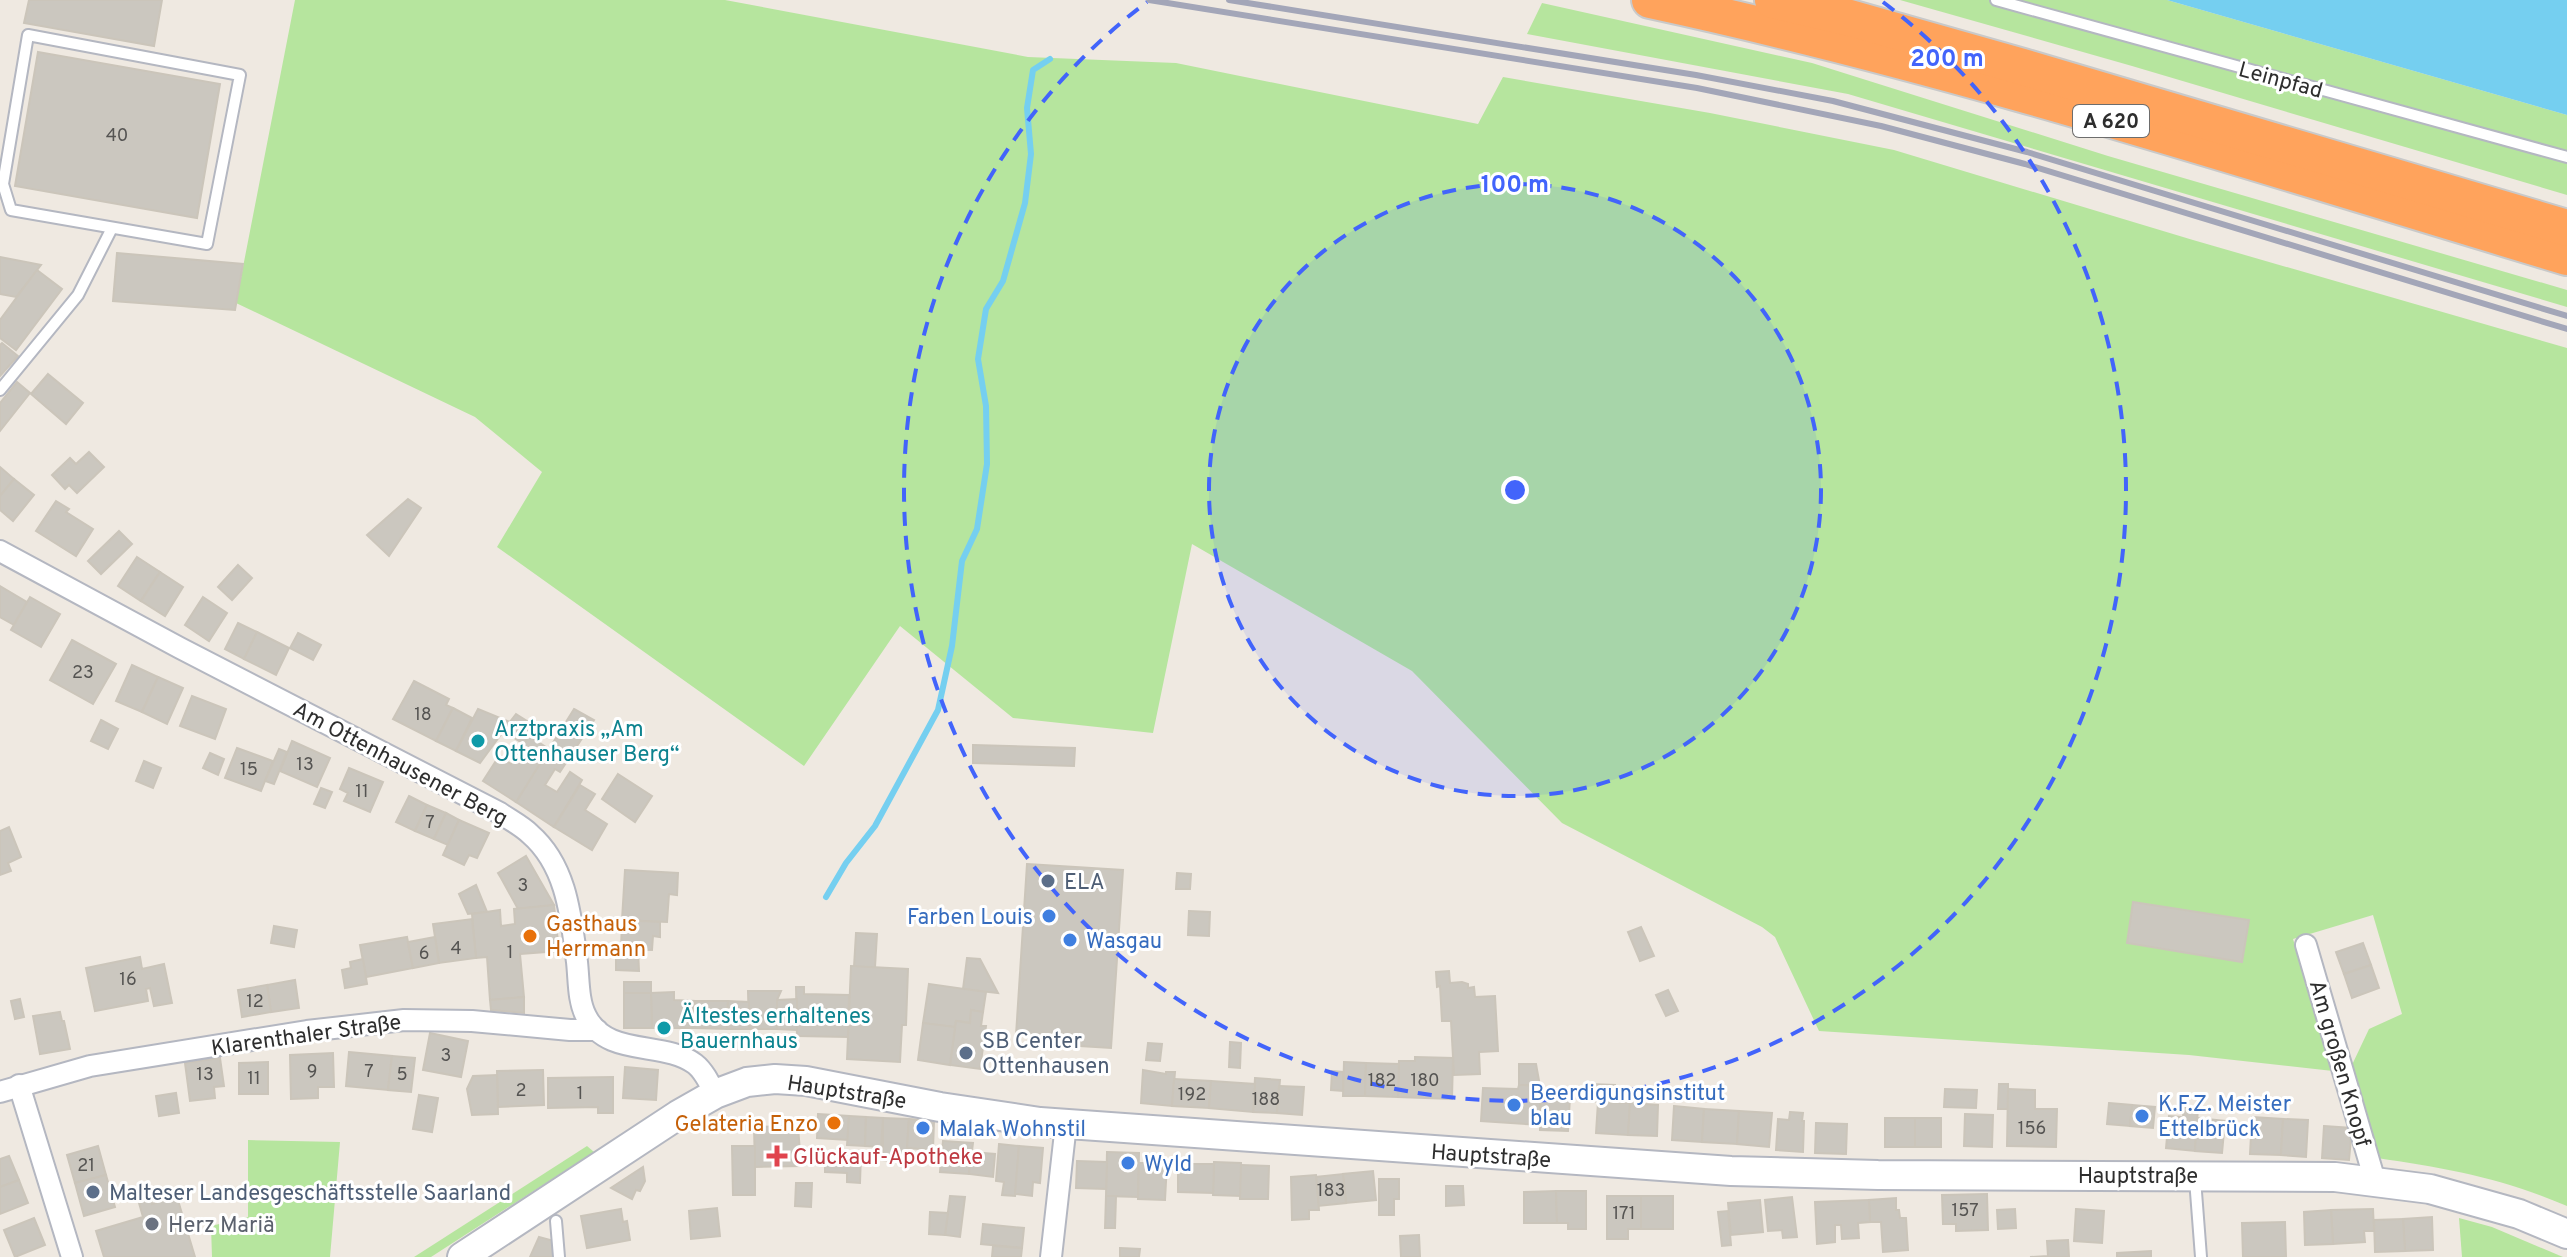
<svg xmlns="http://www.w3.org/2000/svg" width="2567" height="1257" viewBox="0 0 2567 1257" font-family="Overpass,sans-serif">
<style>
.green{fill:#b6e59e}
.water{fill:#75cff0}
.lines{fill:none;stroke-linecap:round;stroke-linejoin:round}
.stream{stroke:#75cff0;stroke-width:6}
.building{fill:#cbc7bf;stroke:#cbc5ba;stroke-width:2}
.lane-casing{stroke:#b4b7c1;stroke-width:14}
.street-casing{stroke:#b4b7c1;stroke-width:24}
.secondary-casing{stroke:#b4b7c1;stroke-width:32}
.highway-casing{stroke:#c9c9c9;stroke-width:40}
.lane{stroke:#fff;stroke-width:10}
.street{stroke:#fff;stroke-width:20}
.secondary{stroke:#fff;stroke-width:28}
.highway{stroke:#ffa35c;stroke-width:36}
.rail{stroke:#a3a6b8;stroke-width:6}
.ring{fill:none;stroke:#4264fb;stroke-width:4;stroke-dasharray:14 10}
.culture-dot{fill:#0f9aa8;stroke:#fff;stroke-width:3}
.service-dot{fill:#5c6f8a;stroke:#fff;stroke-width:3}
.shop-dot{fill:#3f7fe0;stroke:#fff;stroke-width:3}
.food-dot{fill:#e8710a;stroke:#fff;stroke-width:3}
.health-dot{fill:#e0444e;stroke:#fff;stroke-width:3}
.worship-dot{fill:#6b7280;stroke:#fff;stroke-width:3}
.labels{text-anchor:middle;stroke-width:6;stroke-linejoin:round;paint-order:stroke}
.number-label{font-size:18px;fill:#555452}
.shield{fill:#fff;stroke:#6d6d6d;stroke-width:2}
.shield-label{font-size:20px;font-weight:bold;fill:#2e2e2e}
.street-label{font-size:22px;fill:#2e2e2e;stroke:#fff}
.culture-label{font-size:22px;fill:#0d838f;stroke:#fff;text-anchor:start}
.service-label{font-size:22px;fill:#4e5e75;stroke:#fff;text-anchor:start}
.shop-label{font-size:22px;fill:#366cbe;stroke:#fff;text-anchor:start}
.food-label{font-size:22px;fill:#c56008;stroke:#fff;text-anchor:start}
.health-label{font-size:22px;fill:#be3a42;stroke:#fff;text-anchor:start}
.worship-label{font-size:22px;fill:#5b616d;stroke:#fff;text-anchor:start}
.centre{fill:#4264fb;stroke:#fff;stroke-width:4}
.ring-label{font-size:24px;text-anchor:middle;font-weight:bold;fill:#4264fb;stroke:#fff;stroke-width:6;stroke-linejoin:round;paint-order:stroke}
</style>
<rect width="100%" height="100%" fill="#efe9e1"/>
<g class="green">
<path d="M 295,0 L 725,0 L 1028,57 L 1176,63 L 1478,124 L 1503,77 L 1710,113 L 1894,150 L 2193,240 L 2567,348 L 2567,1206 C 2502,1178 2446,1168 2377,1158 L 2351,1067 L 2369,1029 L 2402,1014 L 2373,915 L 2293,939 L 2333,1071 L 2189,1055 L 1819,1031 L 1775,937 L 1762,927 L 1562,823 L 1412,671 L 1192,544 L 1153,733 L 1013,718 L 900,626 L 804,766 L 497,547 L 542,472 L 475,417 L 236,303 Z"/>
<path d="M 1900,0 L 2167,0 L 2567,115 L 2567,195 L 2132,66 Z"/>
<path d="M 1542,3 L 1812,63 L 2108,156 L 2567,290 L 2567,307 L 1848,94 L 1527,34 Z"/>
<path d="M 248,1140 L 340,1142 L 330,1257 L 212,1257 L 211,1226 L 248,1217 Z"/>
<path d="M 587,1146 L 594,1152 L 431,1257 L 414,1257 Z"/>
<path d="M 2459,1218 L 2492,1227 L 2563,1257 L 2462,1257 Z"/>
</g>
<path class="water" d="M 2167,0 L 2567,0 L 2567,115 Z"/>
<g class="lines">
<path class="stream" d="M 826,897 L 846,863 L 875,826 L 938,710 L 952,646 L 962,561 L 977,529 L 987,464 L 986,406 L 978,359 L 986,309 L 1003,281 L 1025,203 L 1031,154 L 1027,108 L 1033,70 L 1050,59"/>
</g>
<g class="building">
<path d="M 29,0 L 162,0 L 154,46 L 24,23 Z"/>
<path d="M 38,52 L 220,84 L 197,218 L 15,186 Z"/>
<path d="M 117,253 L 243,264 L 235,310 L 113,301 Z"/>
<path d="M 0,257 L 41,265 L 16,297 L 0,294 Z"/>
<path d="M 37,270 L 62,289 L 16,350 L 0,338 L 0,320 Z"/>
<path d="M 2,343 L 18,356 L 0,376 L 0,345 Z"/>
<path d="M 48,374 L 83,403 L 66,424 L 31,394 Z"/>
<path d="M 17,382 L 30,393 L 0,431 L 0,403 Z"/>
<path d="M 89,452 L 104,467 L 77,493 L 69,485 L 65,489 L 52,475 L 70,458 L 76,464 Z"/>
<path d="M 0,467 L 14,479 L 0,496 Z"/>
<path d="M 14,479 L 34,495 L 13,521 L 0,510 L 0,496 Z"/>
<path d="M 408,499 L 421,508 L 389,556 L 367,535 Z"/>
<path d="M 56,501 L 69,509 L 66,512 L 93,529 L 76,556 L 36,531 Z"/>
<path d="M 119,531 L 132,544 L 101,574 L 88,561 Z"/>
<path d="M 137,557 L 160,572 L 141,601 L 118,586 Z"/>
<path d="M 238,565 L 252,578 L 232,600 L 218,587 Z"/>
<path d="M 160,572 L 183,587 L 165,616 L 141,601 Z"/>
<path d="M 0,586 L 27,602 L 14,625 L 0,617 Z"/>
<path d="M 30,597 L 60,614 L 41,647 L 11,630 Z"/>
<path d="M 203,597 L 227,613 L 209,641 L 185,625 Z"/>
<path d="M 238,623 L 257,632 L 244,659 L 225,649 Z"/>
<path d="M 257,632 L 289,648 L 276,675 L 244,659 Z"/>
<path d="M 298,633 L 321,645 L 313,660 L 290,648 Z"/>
<path d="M 72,640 L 116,664 L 93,704 L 50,680 Z"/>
<path d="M 132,665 L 158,677 L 142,712 L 116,701 Z"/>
<path d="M 158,677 L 183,688 L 167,724 L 142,712 Z"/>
<path d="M 414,681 L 449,699 L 446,705 L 453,708 L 436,741 L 393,719 Z"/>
<path d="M 192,696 L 226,709 L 215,739 L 180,726 Z"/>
<path d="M 453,708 L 472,718 L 456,751 L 436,741 Z"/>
<path d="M 478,709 L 510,722 L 480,763 L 456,751 Z"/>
<path d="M 574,709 L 594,720 L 560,772 L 555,769 L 545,785 L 557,792 L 570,772 L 582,780 L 554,827 L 516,802 Z"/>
<path d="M 516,714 L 535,726 L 524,744 L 503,731 Z"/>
<path d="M 101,720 L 118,729 L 108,749 L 91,741 Z"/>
<path d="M 529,736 L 549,749 L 516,802 L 483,781 L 499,756 L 511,764 Z"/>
<path d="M 292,741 L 330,758 L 317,787 L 280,771 Z"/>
<path d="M 973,745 L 1075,748 L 1074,766 L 973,763 Z"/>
<path d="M 237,748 L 273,761 L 261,791 L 225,778 Z"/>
<path d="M 279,749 L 287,752 L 274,784 L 265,781 Z"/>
<path d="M 210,753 L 224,759 L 218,775 L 203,768 Z"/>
<path d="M 144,761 L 161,768 L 153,788 L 136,781 Z"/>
<path d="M 349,768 L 383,782 L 370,812 L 344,801 L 348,793 L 340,789 Z"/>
<path d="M 618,774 L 652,796 L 635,822 L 602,799 Z"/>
<path d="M 580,785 L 595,794 L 585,810 L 607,824 L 592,850 L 554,827 Z"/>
<path d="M 321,788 L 332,792 L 325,808 L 314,804 Z"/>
<path d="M 409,796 L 427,805 L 415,831 L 396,822 Z"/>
<path d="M 427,805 L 446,813 L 434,839 L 415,831 Z"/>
<path d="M 446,813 L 459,820 L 448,845 L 434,839 Z"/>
<path d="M 459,820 L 489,833 L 477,858 L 469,855 L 464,865 L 443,855 Z"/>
<path d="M 9,827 L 21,857 L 8,863 L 11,871 L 0,875 L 0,831 Z"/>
<path d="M 526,856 L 554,905 L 518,909 L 501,878 L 498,873 Z"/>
<path d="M 1027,864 L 1123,870 L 1111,1048 L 1080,1046 L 1080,1042 L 1063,1041 L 1064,1038 L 1016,1035 Z"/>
<path d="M 625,870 L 678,873 L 677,895 L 669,894 L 667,922 L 622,920 Z"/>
<path d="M 1177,873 L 1191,874 L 1190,889 L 1176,889 Z"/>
<path d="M 476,885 L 487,912 L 468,914 L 459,894 Z"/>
<path d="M 2133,902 L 2249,920 L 2242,962 L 2127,943 Z"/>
<path d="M 554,905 L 559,951 L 520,954 L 524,997 L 490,1000 L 487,957 L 476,958 L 472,914 L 500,910 L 501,926 L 515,924 L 514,909 Z"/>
<path d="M 1189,911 L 1210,912 L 1209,936 L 1188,935 Z"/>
<path d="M 472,919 L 476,958 L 439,963 L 433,924 Z"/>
<path d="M 622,920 L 660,922 L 660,937 L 653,936 L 652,950 L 621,949 Z"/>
<path d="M 274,926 L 297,930 L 294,947 L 271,943 Z"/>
<path d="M 1641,927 L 1654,956 L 1640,961 L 1628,932 Z"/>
<path d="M 856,933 L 877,934 L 875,967 L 854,967 Z"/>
<path d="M 407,937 L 413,968 L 366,977 L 360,945 Z"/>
<path d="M 435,937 L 439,963 L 413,968 L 408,942 Z"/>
<path d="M 2363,943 L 2371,965 L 2344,974 L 2336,952 Z"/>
<path d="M 621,949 L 638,950 L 639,971 L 616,970 L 616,958 L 620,958 Z"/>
<path d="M 140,957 L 142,969 L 164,964 L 172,1003 L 154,1006 L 150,988 L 146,989 L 148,1001 L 95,1011 L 86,968 Z"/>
<path d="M 967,958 L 980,959 L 998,993 L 963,989 Z"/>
<path d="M 363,959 L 367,984 L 345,988 L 342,970 L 351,968 L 350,962 Z"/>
<path d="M 2371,965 L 2379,988 L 2352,998 L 2344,974 Z"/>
<path d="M 851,966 L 908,969 L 906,1025 L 902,1025 L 900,1062 L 847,1059 Z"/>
<path d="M 1449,971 L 1450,983 L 1462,982 L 1468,984 L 1468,988 L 1474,987 L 1475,997 L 1495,996 L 1498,1051 L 1479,1052 L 1480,1074 L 1454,1075 L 1451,1021 L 1442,1021 L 1440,986 L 1437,987 L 1436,972 Z"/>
<path d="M 295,980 L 299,1008 L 271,1012 L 267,985 Z"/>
<rect x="624" y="982" width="27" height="11"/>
<path d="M 929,984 L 986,992 L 983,1012 L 971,1010 L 970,1023 L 956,1021 L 955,1027 L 923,1023 Z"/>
<path d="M 267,985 L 271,1012 L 242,1017 L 238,990 Z"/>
<path d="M 796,987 L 804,987 L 804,994 L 849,995 L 848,1037 L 797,1036 Z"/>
<path d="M 1668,990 L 1678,1011 L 1666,1016 L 1656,995 Z"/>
<path d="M 748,991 L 781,991 L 777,1000 L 777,1029 L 749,1029 Z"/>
<path d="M 674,992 L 674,1000 L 695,1001 L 694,1028 L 652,1028 L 651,993 Z"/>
<path d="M 624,993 L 651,993 L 652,1028 L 624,1028 Z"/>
<path d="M 524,997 L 524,1013 L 491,1010 L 490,1000 Z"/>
<path d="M 20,999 L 24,1017 L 15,1019 L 11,1001 Z"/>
<path d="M 797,999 L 797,1030 L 777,1029 L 777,1000 Z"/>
<path d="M 695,1001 L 728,1001 L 727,1029 L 694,1028 Z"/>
<path d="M 728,1001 L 749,1002 L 749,1029 L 727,1029 Z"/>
<path d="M 971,1010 L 983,1012 L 981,1026 L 986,1026 L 980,1069 L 950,1065 L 956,1021 L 970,1023 Z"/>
<path d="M 60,1012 L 62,1021 L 64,1021 L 70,1049 L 40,1054 L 33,1016 Z"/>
<path d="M 923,1023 L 955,1027 L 950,1065 L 918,1060 Z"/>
<path d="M 430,1033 L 468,1041 L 461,1077 L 423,1070 Z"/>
<path d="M 1230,1042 L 1241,1043 L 1240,1068 L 1229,1067 Z"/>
<path d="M 1148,1043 L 1162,1044 L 1160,1061 L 1146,1060 Z"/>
<path d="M 349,1052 L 392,1056 L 388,1090 L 346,1086 Z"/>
<path d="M 333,1053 L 334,1087 L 318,1087 L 318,1098 L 291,1099 L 290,1055 Z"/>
<path d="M 392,1056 L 415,1058 L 411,1092 L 388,1090 Z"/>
<path d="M 1415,1057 L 1453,1058 L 1452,1099 L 1398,1097 L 1399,1061 L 1415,1061 Z"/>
<path d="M 220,1058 L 224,1086 L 214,1087 L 215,1098 L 190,1101 L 185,1063 Z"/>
<path d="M 268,1062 L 268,1094 L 239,1094 L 239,1063 Z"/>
<path d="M 1344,1062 L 1366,1063 L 1365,1096 L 1343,1096 Z"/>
<path d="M 1366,1063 L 1399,1064 L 1398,1097 L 1365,1096 Z"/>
<path d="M 1519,1064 L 1536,1064 L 1540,1086 L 1519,1085 Z"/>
<path d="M 625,1067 L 658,1070 L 656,1100 L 623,1098 Z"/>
<path d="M 543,1070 L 544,1105 L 498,1107 L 497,1071 Z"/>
<path d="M 1143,1070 L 1166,1074 L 1166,1072 L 1175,1072 L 1172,1106 L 1141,1103 Z"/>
<path d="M 1332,1071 L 1343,1072 L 1343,1091 L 1331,1090 Z"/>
<path d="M 497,1075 L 498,1114 L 472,1115 L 467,1089 L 473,1076 Z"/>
<path d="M 613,1077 L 613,1113 L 598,1113 L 598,1107 L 548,1108 L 548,1078 Z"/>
<path d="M 1255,1078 L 1280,1080 L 1277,1113 L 1253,1112 Z"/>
<path d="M 1174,1079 L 1211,1081 L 1209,1108 L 1172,1106 Z"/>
<path d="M 1211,1081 L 1255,1084 L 1253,1112 L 1209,1108 Z"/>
<path d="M 1589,1084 L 1615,1085 L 1614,1103 L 1588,1101 Z"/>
<path d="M 1999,1084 L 2008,1084 L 2008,1109 L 1998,1109 Z"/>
<path d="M 1519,1085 L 1540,1086 L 1540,1125 L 1481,1121 L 1483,1088 L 1518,1089 Z"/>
<path d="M 1279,1086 L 1304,1087 L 1302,1115 L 1277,1113 Z"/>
<path d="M 1945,1089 L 1977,1090 L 1976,1108 L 1944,1107 Z"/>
<path d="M 2008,1089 L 2035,1090 L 2035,1109 L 2057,1109 L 2056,1147 L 2007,1146 Z"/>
<path d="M 176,1093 L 179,1113 L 159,1116 L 156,1096 Z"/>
<path d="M 419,1095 L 438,1098 L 432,1132 L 413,1129 Z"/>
<path d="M 1541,1096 L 1570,1098 L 1568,1131 L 1540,1130 Z"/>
<path d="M 1598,1102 L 1630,1103 L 1628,1135 L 1596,1133 Z"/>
<path d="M 1630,1103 L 1658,1105 L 1657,1136 L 1628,1135 Z"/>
<path d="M 2109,1103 L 2132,1105 L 2130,1126 L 2107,1124 Z"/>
<path d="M 2132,1105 L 2155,1107 L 2153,1128 L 2130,1126 Z"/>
<path d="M 1674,1106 L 1704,1109 L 1702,1142 L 1672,1140 Z"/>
<path d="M 2184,1107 L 2198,1108 L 2195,1151 L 2166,1148 L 2169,1116 L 2183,1117 Z"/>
<path d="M 1704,1109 L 1739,1111 L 1737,1144 L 1702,1142 Z"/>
<path d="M 1739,1111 L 1772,1113 L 1769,1147 L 1737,1144 Z"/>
<path d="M 1790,1112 L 1803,1113 L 1802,1121 L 1804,1121 L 1803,1152 L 1776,1150 L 1778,1119 L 1789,1120 Z"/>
<path d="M 818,1114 L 849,1116 L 848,1140 L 817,1138 Z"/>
<path d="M 1965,1114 L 1993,1115 L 1992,1147 L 1964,1146 Z"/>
<path d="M 849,1116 L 866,1117 L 865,1146 L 847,1145 Z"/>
<path d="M 866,1117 L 883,1118 L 881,1147 L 865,1146 Z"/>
<path d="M 2252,1117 L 2283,1119 L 2281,1155 L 2250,1154 Z"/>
<path d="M 883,1118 L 909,1119 L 906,1162 L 883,1160 Z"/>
<rect x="1885" y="1118" width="30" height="29"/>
<rect x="1915" y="1118" width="26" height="29"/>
<path d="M 2197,1118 L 2225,1121 L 2222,1153 L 2195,1151 Z"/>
<path d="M 909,1119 L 934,1121 L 933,1150 L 907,1148 Z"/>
<path d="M 2283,1119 L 2308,1120 L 2306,1157 L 2281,1155 Z"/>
<path d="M 1816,1123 L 1847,1124 L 1846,1154 L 1815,1153 Z"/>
<path d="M 798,1126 L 801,1166 L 755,1167 L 754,1127 Z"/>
<path d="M 2324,1126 L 2352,1128 L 2349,1160 L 2322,1158 Z"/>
<path d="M 943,1141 L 973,1143 L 969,1174 L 940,1172 Z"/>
<path d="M 999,1144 L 1019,1146 L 1015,1196 L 1002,1195 L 1004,1182 L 996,1181 Z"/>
<path d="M 98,1146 L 106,1175 L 75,1183 L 67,1155 Z"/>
<path d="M 732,1146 L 755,1146 L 755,1195 L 733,1195 Z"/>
<path d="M 1019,1146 L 1043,1148 L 1040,1183 L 1033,1182 L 1032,1196 L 1015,1194 Z"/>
<path d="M 971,1152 L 995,1154 L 993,1177 L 969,1174 Z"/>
<path d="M 1107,1152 L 1139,1153 L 1138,1197 L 1106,1196 Z"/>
<path d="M 825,1153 L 861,1154 L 860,1183 L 847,1182 L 847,1173 L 825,1172 Z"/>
<path d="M 9,1156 L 19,1180 L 0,1187 L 0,1159 Z"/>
<path d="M 1077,1161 L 1107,1162 L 1106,1189 L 1076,1188 Z"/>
<path d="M 1214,1162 L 1241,1163 L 1241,1196 L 1213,1195 Z"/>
<path d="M 1139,1163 L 1167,1163 L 1165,1200 L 1138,1199 Z"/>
<path d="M 1178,1164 L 1214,1164 L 1213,1193 L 1178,1192 Z"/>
<path d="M 1241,1165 L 1269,1166 L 1268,1199 L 1240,1199 Z"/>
<path d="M 643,1167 L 645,1181 L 640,1191 L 636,1190 L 632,1199 L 611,1188 Z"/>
<path d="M 1373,1171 L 1376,1200 L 1346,1203 L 1343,1174 Z"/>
<path d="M 1343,1174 L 1346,1203 L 1318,1206 L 1316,1177 Z"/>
<path d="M 106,1175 L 115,1207 L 84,1216 L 75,1183 Z"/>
<path d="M 1316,1175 L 1319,1210 L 1309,1210 L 1309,1219 L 1292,1220 L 1291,1177 Z"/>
<path d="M 1379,1179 L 1399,1179 L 1399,1199 L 1394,1199 L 1394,1215 L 1379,1215 Z"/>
<path d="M 19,1180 L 28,1203 L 0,1214 L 0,1187 Z"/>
<path d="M 796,1183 L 812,1183 L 811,1207 L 795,1206 Z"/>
<path d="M 1446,1186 L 1463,1186 L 1464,1205 L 1446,1206 Z"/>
<path d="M 1556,1191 L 1557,1223 L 1524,1223 L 1524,1192 Z"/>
<path d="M 1556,1191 L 1586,1191 L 1586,1229 L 1568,1229 L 1568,1223 L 1557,1223 Z"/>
<path d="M 1987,1194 L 1988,1230 L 1956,1231 L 1956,1224 L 1943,1224 L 1942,1195 Z"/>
<path d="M 950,1196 L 965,1197 L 960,1237 L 945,1235 Z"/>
<path d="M 1106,1196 L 1116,1196 L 1115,1228 L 1105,1228 Z"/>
<path d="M 1607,1196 L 1641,1196 L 1641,1229 L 1628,1229 L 1628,1239 L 1607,1239 Z"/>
<rect x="1641" y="1196" width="32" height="33"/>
<path d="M 177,1197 L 195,1257 L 104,1257 L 96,1231 L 143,1217 L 139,1203 L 151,1199 L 152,1204 Z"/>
<path d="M 1792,1197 L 1797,1237 L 1783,1238 L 1782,1230 L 1768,1231 L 1765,1200 Z"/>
<path d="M 1896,1198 L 1896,1210 L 1899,1210 L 1900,1218 L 1906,1218 L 1908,1250 L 1883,1252 L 1881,1222 L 1870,1222 L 1869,1200 Z"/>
<path d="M 1760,1200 L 1763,1232 L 1731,1235 L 1728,1203 Z"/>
<path d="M 1869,1200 L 1870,1222 L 1858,1223 L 1859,1238 L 1842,1239 L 1841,1225 L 1835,1225 L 1835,1242 L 1817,1244 L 1815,1202 Z"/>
<path d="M 717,1208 L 720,1236 L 691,1239 L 689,1211 Z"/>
<path d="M 621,1209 L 623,1222 L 627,1221 L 630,1240 L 587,1248 L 581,1216 Z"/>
<path d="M 2015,1209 L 2016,1228 L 1998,1229 L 1997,1210 Z"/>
<path d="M 2076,1209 L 2104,1211 L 2102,1243 L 2074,1241 Z"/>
<path d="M 2373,1209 L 2374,1231 L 2364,1231 L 2365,1242 L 2333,1244 L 2331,1210 Z"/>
<path d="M 2331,1210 L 2333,1244 L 2305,1245 L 2304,1212 Z"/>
<path d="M 1728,1211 L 1731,1245 L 1722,1246 L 1718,1212 Z"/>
<path d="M 930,1212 L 948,1213 L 945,1235 L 929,1234 Z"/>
<path d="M 2432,1217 L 2433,1250 L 2405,1251 L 2403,1219 Z"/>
<path d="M 34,1218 L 45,1245 L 15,1257 L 4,1230 Z"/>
<path d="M 2403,1219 L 2405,1251 L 2375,1252 L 2374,1220 Z"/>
<path d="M 2285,1222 L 2286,1257 L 2243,1257 L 2242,1223 Z"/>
<path d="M 983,1224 L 1024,1228 L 1022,1248 L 981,1244 Z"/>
<path d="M 1419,1235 L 1420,1257 L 1401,1257 L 1400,1236 Z"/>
<path d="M 539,1237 L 554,1241 L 555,1257 L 530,1257 Z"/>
<path d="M 2068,1240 L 2069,1257 L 2030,1257 L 2048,1256 L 2047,1241 Z"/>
<path d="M 993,1246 L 1022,1248 L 1021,1257 L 992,1257 Z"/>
<path d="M 1120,1248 L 1140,1249 L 1139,1257 L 1120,1257 Z"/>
<path d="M 2151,1251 L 2151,1257 L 2117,1257 L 2117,1253 Z"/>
</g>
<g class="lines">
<defs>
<g id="lane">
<path d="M 1996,0 L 2567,157"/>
<path d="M 28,35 L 240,75 L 207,244 L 11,210 L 3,184 Z"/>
<path d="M 0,390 L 78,295 L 112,228"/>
<path d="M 2195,1179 L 2201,1257"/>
<path d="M 556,1221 L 559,1257"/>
</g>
<g id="street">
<path d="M 0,551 L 180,648 L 500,813 C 510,820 522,826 530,834 C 567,866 571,917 577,962 C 579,980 578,1001 586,1016 C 607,1058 663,1040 695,1064 C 704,1071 710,1084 715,1094"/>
<path d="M 2306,945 L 2375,1181"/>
<path d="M 19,1085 L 72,1257"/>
<path d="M 0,1092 L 90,1066 L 307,1031 L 404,1020 L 472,1021 L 570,1030 L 597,1030"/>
<path d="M 1051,1257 L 1066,1124"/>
</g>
<path id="secondary" d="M 462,1257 L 678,1115 L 715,1094 L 747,1082 L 775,1079 L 806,1081 L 940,1107 L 1040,1122 L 1731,1171 L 1878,1175 L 2335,1177 L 2430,1189 L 2519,1214 L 2567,1234"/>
<g id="highway">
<path d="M 1650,0 C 1961,67 2263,166 2567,257"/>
<path d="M 1773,0 L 1850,18 L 2023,67 L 2567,228"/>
</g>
</defs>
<use href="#lane" class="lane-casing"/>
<use href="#street" class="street-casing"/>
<use href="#secondary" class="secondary-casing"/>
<use href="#highway" class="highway-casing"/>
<use href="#lane" class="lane"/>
<use href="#street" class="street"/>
<use href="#secondary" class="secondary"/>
<use href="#highway" class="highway"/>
<g class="rail">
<path d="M 1149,0 L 1697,88 L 1881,126 L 2025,164 L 2567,329"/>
<path d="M 1229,0 L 1696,75 L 1833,101 L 2027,152 L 2567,316"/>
</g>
</g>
<circle cx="1515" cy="490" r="306" fill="#4264fb" fill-opacity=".12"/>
<g class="ring">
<circle cx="1515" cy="490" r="306"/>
<path d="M1883 2A611 611 0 1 1 1147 2"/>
</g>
<g class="culture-dot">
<circle cx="478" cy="741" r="8"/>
<circle cx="664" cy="1028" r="8"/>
</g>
<g class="service-dot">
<circle cx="1048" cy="881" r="8"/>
<circle cx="966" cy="1053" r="8"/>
<circle cx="93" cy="1192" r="8"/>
</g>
<g class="shop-dot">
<circle cx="1049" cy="916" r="8"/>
<circle cx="1070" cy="940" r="8"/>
<circle cx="1514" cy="1105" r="8"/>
<circle cx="2142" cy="1116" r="8"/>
<circle cx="923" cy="1128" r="8"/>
<circle cx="1128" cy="1163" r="8"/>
</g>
<g class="food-dot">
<circle cx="530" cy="936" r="8"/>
<circle cx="834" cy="1123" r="8"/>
</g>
<path class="health-dot" d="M773 1144h8v8h8v8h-8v8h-8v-8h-8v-8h8z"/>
<circle class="worship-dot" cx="152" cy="1224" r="8"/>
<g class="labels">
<g class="number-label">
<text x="117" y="141">40</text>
<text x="83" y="678">23</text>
<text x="423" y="720">18</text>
<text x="305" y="770">13</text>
<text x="249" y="775">15</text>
<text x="362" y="797">11</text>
<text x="430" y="828">7</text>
<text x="523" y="891">3</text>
<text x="456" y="954">4</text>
<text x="510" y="958">1</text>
<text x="424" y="959">6</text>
<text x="128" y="985">16</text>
<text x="255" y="1007">12</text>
<text x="446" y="1061">3</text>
<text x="312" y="1077">9</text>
<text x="369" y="1077">7</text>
<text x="205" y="1080">13</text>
<text x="402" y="1080">5</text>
<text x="254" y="1084">11</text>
<text x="1382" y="1086">182</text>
<text x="1425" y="1086">180</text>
<text x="521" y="1096">2</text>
<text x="580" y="1099">1</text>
<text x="1192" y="1100">192</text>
<text x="1266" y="1105">188</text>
<text x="2032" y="1134">156</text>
<text x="86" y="1171">21</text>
<text x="1331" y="1196">183</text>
<text x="1965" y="1216">157</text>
<text x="1624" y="1219">171</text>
</g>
<rect class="shield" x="2073" y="105" width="76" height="32" rx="6"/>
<g class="shield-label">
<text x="2111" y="128">A 620</text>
</g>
<g class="street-label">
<text transform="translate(2281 79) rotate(15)" y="8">Leinpfad</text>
<text transform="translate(401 763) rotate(28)" y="8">Am Ottenhausener Berg</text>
<text transform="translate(306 1034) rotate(-8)" y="8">Klarenthaler Straße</text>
<text transform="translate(2341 1063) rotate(74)" y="8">Am großen Knopf</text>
<text transform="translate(847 1091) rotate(9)" y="8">Hauptstraße</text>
<text transform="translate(1491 1155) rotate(4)" y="8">Hauptstraße</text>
<text x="2138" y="1183">Hauptstraße</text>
</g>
<g class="culture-label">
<text x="494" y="736">Arztpraxis „Am<tspan x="494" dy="25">Ottenhauser Berg“</tspan></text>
<text x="680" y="1023">Ältestes erhaltenes<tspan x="680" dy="25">Bauernhaus</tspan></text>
</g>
<g class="service-label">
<text x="1064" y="889">ELA</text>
<text x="982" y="1048">SB Center<tspan x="982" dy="25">Ottenhausen</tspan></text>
<text x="109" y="1200">Malteser Landesgeschäftsstelle Saarland</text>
</g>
<g class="shop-label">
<text x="1033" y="924" text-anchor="end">Farben Louis</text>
<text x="1086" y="948">Wasgau</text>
<text x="1530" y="1100">Beerdigungsinstitut<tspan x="1530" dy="25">blau</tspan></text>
<text x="2158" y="1111">K.F.Z. Meister<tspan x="2158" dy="25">Ettelbrück</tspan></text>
<text x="939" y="1136">Malak Wohnstil</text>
<text x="1144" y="1171">Wyld</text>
</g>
<g class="food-label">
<text x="546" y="931">Gasthaus<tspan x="546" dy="25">Herrmann</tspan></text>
<text x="818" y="1131" text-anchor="end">Gelateria Enzo</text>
</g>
<g class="health-label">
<text x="793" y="1164">Glückauf-Apotheke</text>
</g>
<g class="worship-label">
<text x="168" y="1232">Herz Mariä</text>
</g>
</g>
<circle cx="1515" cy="490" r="12" class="centre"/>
<g class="ring-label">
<text x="1947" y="66">200 m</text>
<text x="1515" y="192">100 m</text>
</g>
</svg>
